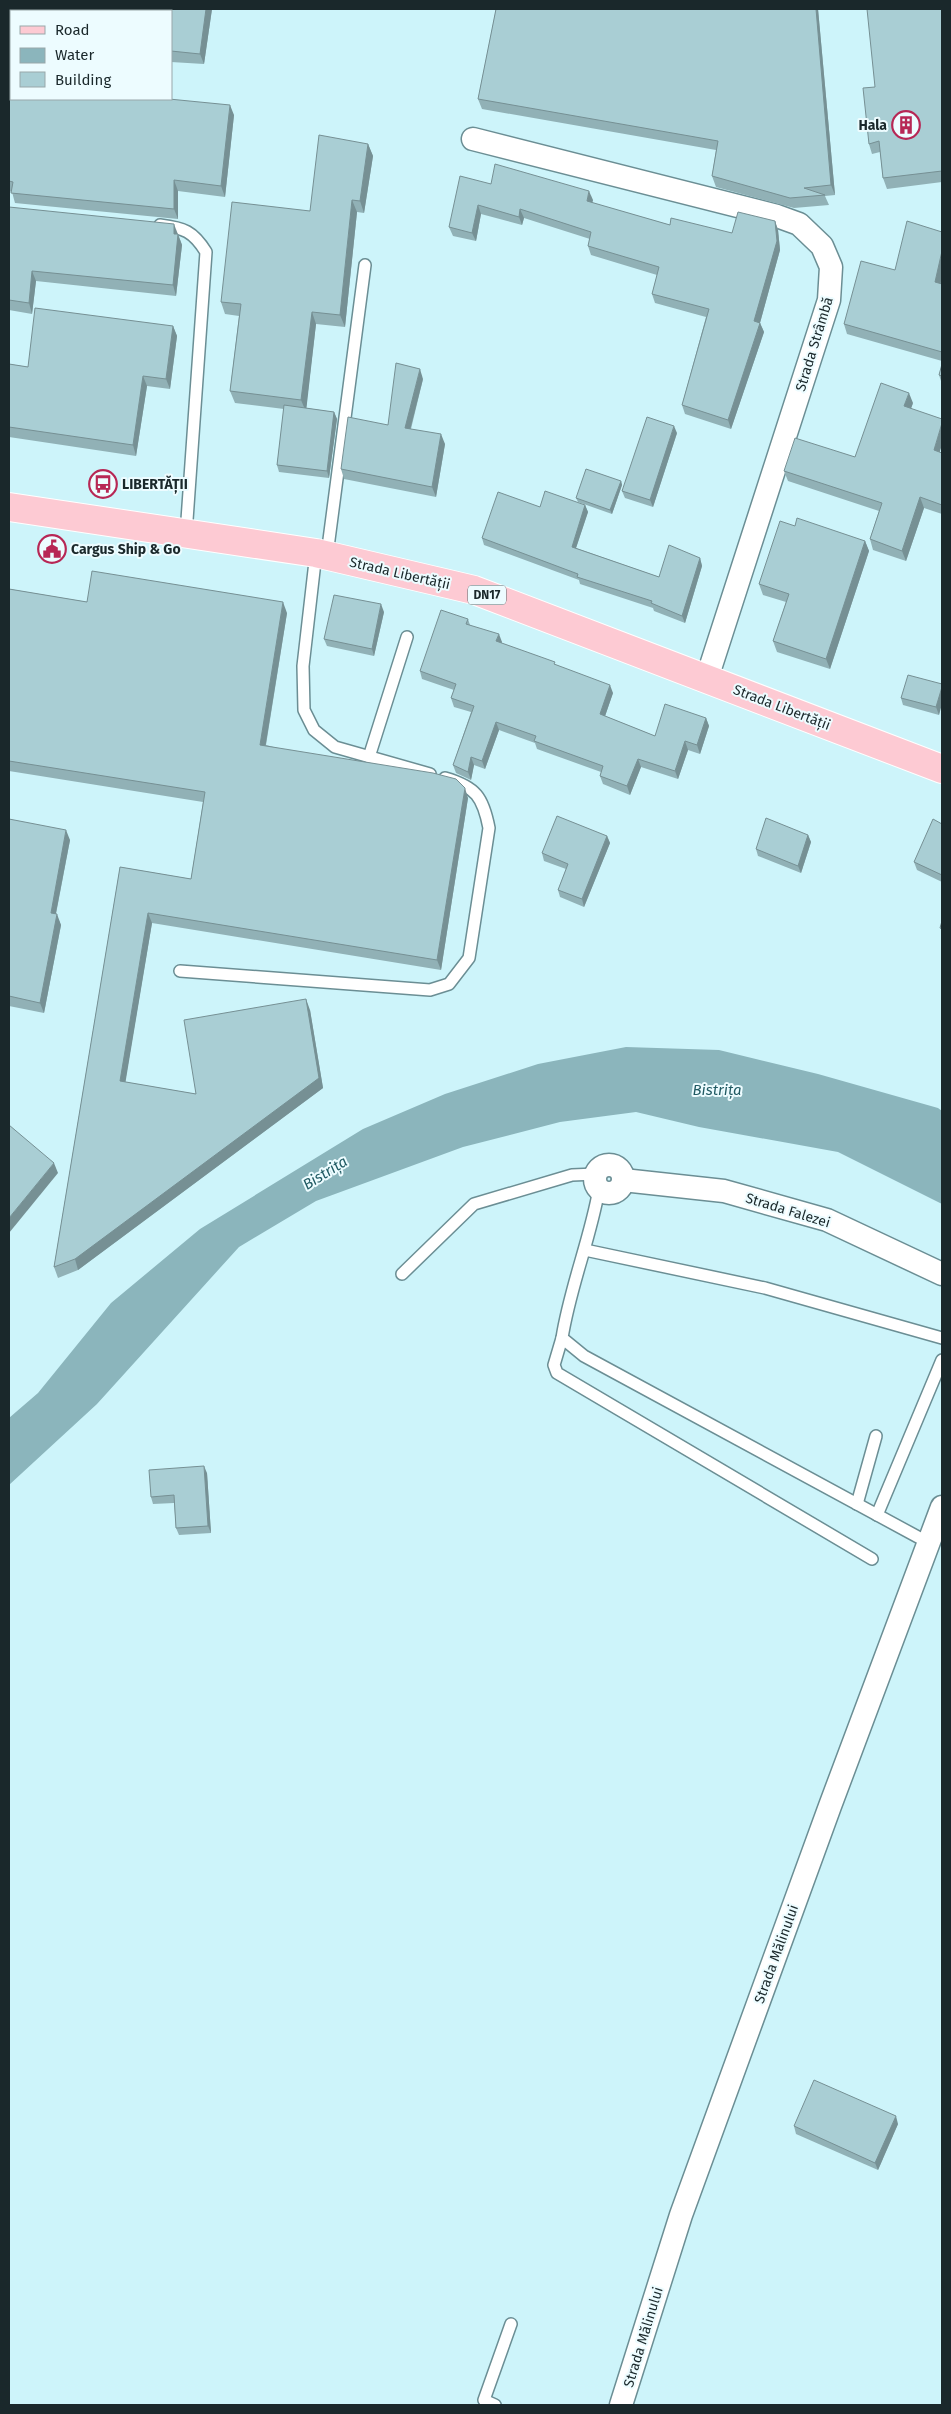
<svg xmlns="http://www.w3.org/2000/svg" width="951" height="2414" viewBox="0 0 951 2414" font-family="'Fira Sans',sans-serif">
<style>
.water{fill:#8bb5bc}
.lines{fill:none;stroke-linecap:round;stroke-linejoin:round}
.lane-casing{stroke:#6b8e94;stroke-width:14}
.street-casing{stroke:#6b8e94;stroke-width:25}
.primary-casing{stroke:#fff;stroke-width:30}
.lane{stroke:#fff;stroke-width:11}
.street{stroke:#fff;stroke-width:22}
.primary{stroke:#fdcad3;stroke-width:28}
.wall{fill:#91b1b6}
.shaded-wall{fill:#769094}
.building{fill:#a9ced4;stroke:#769094}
.labels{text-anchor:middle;stroke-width:4;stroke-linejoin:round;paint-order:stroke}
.shield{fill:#edfcff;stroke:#59686b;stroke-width:1}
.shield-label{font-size:12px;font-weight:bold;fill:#1a282b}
.poi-label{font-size:14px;font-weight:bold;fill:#1a282b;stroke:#edfcff;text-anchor:start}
.street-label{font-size:14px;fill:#1a282b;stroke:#edfcff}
.water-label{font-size:15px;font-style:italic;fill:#205a63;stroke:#edfcff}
</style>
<rect width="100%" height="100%" fill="#cdf4fa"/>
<path class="water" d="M 626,1047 L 719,1050 L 818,1074 L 938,1108 L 942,1111 L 942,1204 L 838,1152 L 699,1127 L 636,1112 L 560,1122 L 463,1147 L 316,1201 L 239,1247 L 97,1404 L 9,1485 L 9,1418 L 38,1393 L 111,1303 L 200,1229 L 363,1129 L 445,1094 L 538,1064 Z"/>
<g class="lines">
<defs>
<g id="lane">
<path d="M 160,225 C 184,228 193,231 206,252 L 186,534"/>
<path d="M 316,553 L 303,666 L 304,710 L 314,730 L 335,747 L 430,774"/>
<path d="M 327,555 L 365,265"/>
<path d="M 369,757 L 407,637"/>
<path d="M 180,971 L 430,990 L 449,984 L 469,958 L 489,828 C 483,797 476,787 445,778"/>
<path d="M 599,1189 C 590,1240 570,1287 562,1338 L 584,1356 L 929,1543"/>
<path d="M 585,1250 L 765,1288 L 942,1338"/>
<path d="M 402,1274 L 474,1204 L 572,1175 L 596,1174"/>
<path d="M 562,1338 L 554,1365 L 557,1373 L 872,1559"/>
<path d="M 857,1504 L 876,1436"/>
<path d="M 877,1515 L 942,1360"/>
<path d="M 495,2405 L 484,2400 L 511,2324"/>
</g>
<g id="street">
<path d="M 473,139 L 777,216 L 799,224 L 822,246 L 831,267 L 829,300 L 707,678"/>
<circle cx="609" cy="1179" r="14"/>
<path d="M 623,1180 L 724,1191 L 827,1220 L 942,1274"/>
<path d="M 621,2405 L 681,2215 L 830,1806 L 942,1507"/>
</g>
<path id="primary" d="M 9,507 L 316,553 L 474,590 L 942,769"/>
</defs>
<use href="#lane" class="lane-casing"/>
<use href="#street" class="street-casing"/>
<use href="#primary" class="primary-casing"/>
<use href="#lane" class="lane"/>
<use href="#street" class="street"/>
<use href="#primary" class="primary"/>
</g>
<g class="wall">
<path d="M 212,9 L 204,64 L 171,62 L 171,11 Z"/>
<path d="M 496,9 L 818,9 L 835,195 L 825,196 L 829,205 L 794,208 L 716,187 L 712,176 L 716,150 L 482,109 L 478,99 Z"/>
<path d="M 942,9 L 942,182 L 887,189 L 883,178 L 880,152 L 872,154 L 869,144 L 875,87 Z"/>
<path d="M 9,83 L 234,115 L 225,197 L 178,191 L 178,219 L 15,203 L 12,192 L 9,191 Z"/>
<path d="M 368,144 L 373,156 L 364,213 L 357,212 L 345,327 L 316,324 L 306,408 L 334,412 L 337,419 L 329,478 L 279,472 L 277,465 L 284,409 L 235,403 L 230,391 L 239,316 L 225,314 L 221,302 L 310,211 Z"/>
<path d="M 491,184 L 593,200 L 592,203 L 670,225 L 732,233 L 775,221 L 778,230 L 780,250 L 760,323 L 764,332 L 731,429 L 685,414 L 682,405 L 706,317 L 655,303 L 652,294 L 657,275 L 591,255 L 588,246 L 590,239 L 524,218 L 522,225 L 481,214 L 476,241 L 453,236 L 449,227 Z"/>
<path d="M 9,213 L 178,234 L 182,245 L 176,296 L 36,281 L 32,314 L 9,310 Z"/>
<path d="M 942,232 L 942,276 L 941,283 L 942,284 L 942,361 L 847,334 L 844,324 L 895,270 Z"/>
<path d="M 173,326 L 177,336 L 170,389 L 147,386 L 136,456 L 9,437 L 9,364 L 28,367 Z"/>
<path d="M 942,364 L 942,384 L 939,375 Z"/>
<path d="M 423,379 L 411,429 L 445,444 L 436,497 L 344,479 L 341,469 L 388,425 Z"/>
<path d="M 913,403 L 911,408 L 940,452 L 942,453 L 942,514 L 924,508 L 906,561 L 873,550 L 870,539 L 879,511 L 788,481 L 784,471 L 855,457 Z"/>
<path d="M 677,433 L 653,507 L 625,498 L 622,491 Z"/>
<path d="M 621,481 L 622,485 L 612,514 L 578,502 L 576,498 Z"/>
<path d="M 585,505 L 588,512 L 576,548 L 659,577 L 700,558 L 702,566 L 685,623 L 654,611 L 653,608 L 580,584 L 579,580 L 484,545 L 482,538 L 540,507 Z"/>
<path d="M 795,526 L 865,541 L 869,551 L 830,669 L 777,652 L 773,641 L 786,602 L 763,595 L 759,584 Z"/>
<path d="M 9,589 L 87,602 L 287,613 L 266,745 L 468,798 L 441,970 L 152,923 L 125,1082 L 196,1094 L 310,1010 L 323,1088 L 78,1270 L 58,1278 L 54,1267 L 120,867 L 191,879 L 203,802 L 9,771 Z"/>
<path d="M 384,612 L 374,656 L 327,646 L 324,639 Z"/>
<path d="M 468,619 L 470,625 L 502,642 L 501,643 L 556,665 L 613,693 L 605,716 L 655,736 L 706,718 L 709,726 L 700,754 L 688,750 L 678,779 L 641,767 L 630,795 L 603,784 L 600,776 L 601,772 L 537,749 L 535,743 L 499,730 L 485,769 L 474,765 L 471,780 L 456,773 L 453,765 L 471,712 L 454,707 L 451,698 L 454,690 L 422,679 L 420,671 Z"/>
<path d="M 942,684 L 939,715 L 903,705 L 901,698 Z"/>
<path d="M 9,819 L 70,840 L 56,914 L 61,925 L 44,1013 L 9,1006 Z"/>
<path d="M 942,824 L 942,882 L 917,870 L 914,862 Z"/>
<path d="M 808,835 L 811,842 L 801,873 L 758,856 L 756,849 Z"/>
<path d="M 607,836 L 610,843 L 584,907 L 560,897 L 558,890 L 566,869 L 544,861 L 542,853 Z"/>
<path d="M 207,1473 L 211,1533 L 179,1535 L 176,1528 L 174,1503 L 153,1504 L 151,1497 Z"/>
<path d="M 898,2124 L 878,2170 L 796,2134 L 794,2126 Z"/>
</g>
<g class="shaded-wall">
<path d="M 206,9 L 212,9 L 204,64 L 200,54 Z"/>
<path d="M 816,9 L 818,9 L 835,195 L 831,185 Z"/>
<path d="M 230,105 L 234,115 L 225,197 L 221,186 Z"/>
<path d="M 368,144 L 373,156 L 364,213 L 360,201 Z"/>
<path d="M 174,180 L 178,191 L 178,219 L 174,209 Z"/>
<path d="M 589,191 L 593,200 L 590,210 L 587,201 Z"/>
<path d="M 352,200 L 357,212 L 345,327 L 340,315 Z"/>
<path d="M 478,205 L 481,214 L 476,241 L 472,233 Z"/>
<path d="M 520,209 L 524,218 L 522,225 L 519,217 Z"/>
<path d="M 775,221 L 778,230 L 780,250 L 758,330 L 754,321 Z"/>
<path d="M 174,224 L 182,245 L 176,296 L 173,285 Z"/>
<path d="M 942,251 L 942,276 L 939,292 L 935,282 Z"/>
<path d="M 32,271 L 36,281 L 32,314 L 29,303 Z"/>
<path d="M 312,312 L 316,324 L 306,412 L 301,400 Z"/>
<path d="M 760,323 L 764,332 L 731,429 L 728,420 Z"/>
<path d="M 173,326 L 177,336 L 170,389 L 166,379 Z"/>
<path d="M 420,369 L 423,379 L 408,438 L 405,428 Z"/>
<path d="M 143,376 L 147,386 L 136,456 L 133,445 Z"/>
<path d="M 909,393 L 913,403 L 908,417 L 904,406 Z"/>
<path d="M 334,412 L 337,419 L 329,478 L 327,471 Z"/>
<path d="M 942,423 L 942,445 L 937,460 L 934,450 Z"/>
<path d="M 674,426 L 677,433 L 653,507 L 650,500 Z"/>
<path d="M 441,434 L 445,444 L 436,497 L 432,487 Z"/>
<path d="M 621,481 L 622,485 L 612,514 L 610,510 Z"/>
<path d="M 920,497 L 924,508 L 906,561 L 902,551 Z"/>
<path d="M 585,505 L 588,512 L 574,554 L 572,547 Z"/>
<path d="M 865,541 L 869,551 L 830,669 L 826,659 Z"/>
<path d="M 700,558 L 702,566 L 685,623 L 682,616 Z"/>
<path d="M 283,602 L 287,613 L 264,755 L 260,745 Z"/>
<path d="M 381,604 L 384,612 L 374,656 L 372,649 Z"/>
<path d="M 499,634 L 502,642 L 499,650 L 496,641 Z"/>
<path d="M 610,685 L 613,693 L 603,722 L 600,714 Z"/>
<path d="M 942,687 L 942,704 L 939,715 L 936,707 Z"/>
<path d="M 706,718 L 709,726 L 700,754 L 697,745 Z"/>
<path d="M 496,722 L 499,730 L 485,769 L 482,761 Z"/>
<path d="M 685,741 L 688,750 L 678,779 L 675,771 Z"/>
<path d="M 471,757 L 474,765 L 471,780 L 468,772 Z"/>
<path d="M 638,759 L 641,767 L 630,795 L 627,786 Z"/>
<path d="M 465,788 L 468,798 L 441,970 L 437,960 Z"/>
<path d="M 66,830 L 70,840 L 54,923 L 51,913 Z"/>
<path d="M 808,835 L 811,842 L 801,873 L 798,866 Z"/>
<path d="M 607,836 L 610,843 L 584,907 L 582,899 Z"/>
<path d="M 148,913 L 152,923 L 124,1091 L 120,1081 Z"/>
<path d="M 57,914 L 61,925 L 44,1013 L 40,1003 Z"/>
<path d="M 306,999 L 310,1010 L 323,1088 L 78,1270 L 75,1259 Z"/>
<path d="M 54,1163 L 58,1173 L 9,1233 L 9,1218 Z"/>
<path d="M 204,1466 L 207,1473 L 211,1533 L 208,1526 Z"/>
<path d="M 896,2116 L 898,2124 L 878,2170 L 875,2163 Z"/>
</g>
<g class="building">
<path d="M 49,9 L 206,9 L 200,54 L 171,51 L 171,11 L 48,11 Z"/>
<path d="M 496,9 L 816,9 L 831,185 L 804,188 L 825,195 L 790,198 L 712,176 L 718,141 L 478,99 Z"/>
<path d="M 867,9 L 942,9 L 942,171 L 883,178 L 879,141 L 869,144 L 863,88 L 875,87 Z"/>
<path d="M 9,83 L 11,84 L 11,99 L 169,99 L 230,105 L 221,186 L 174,180 L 174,209 L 11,193 L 13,182 L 9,181 Z"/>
<path d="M 319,135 L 368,144 L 360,201 L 352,200 L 340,315 L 312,312 L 301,400 L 230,391 L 241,304 L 221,302 L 232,202 L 310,211 Z"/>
<path d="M 495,164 L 589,191 L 587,201 L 670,225 L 671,218 L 732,233 L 738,212 L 775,221 L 777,241 L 754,321 L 760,323 L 728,420 L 682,405 L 709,309 L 652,294 L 659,267 L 588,246 L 591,232 L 520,209 L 519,217 L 478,205 L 472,233 L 449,227 L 460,176 L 491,184 Z"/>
<path d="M 9,207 L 174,224 L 174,234 L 178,234 L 173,285 L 32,271 L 29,303 L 9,300 Z"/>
<path d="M 907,221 L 942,232 L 942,251 L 935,282 L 942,284 L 942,352 L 844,324 L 861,261 L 895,270 Z"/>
<path d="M 35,308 L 173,326 L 166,379 L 143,376 L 133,445 L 9,427 L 9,364 L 28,367 Z"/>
<path d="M 396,363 L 420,369 L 405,428 L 441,434 L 432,487 L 341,469 L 348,417 L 388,425 Z"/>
<path d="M 942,364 L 942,376 L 939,375 Z"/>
<path d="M 881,383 L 909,393 L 904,406 L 942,419 L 942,423 L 934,450 L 942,453 L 942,505 L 920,497 L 902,551 L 870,539 L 882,503 L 784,471 L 795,438 L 855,457 Z"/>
<path d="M 284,405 L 334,412 L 327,471 L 277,465 Z"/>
<path d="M 647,417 L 674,426 L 650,500 L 622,491 Z"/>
<path d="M 586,469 L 621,481 L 610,510 L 576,498 Z"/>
<path d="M 545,491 L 585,505 L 572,547 L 659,577 L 669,545 L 700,558 L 682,616 L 651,603 L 652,601 L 577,577 L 578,574 L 482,538 L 498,492 L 540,507 Z"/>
<path d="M 797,518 L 865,541 L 826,659 L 773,641 L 789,594 L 759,584 L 780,521 L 795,526 Z"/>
<path d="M 92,571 L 283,602 L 260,745 L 433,773 L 456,779 L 465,788 L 437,960 L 148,913 L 120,1081 L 196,1094 L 184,1020 L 306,999 L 319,1078 L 75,1259 L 54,1267 L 120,867 L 191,879 L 205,792 L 9,761 L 9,589 L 87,602 Z"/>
<path d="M 334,595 L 381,604 L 372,649 L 324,639 Z"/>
<path d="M 441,610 L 468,619 L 466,624 L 499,634 L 496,641 L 555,662 L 554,664 L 610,685 L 600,714 L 655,736 L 665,704 L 706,718 L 697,745 L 685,741 L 675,771 L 638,759 L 627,786 L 600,776 L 603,766 L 534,741 L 536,736 L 496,722 L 482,761 L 471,757 L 468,772 L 453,765 L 474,706 L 451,698 L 456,684 L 420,671 Z"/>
<path d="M 908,675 L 942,684 L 942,687 L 936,707 L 901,698 Z"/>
<path d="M 557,816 L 607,836 L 582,899 L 558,890 L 568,864 L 542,853 Z"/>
<path d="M 766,818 L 808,835 L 798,866 L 756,849 Z"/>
<path d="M 9,819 L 66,830 L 51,913 L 57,914 L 40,1003 L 9,996 Z"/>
<path d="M 933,819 L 942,824 L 942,875 L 914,862 Z"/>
<path d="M 942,921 L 942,929 L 940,928 Z"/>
<path d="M 9,1125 L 54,1163 L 9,1218 Z"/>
<path d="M 204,1466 L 208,1526 L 176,1528 L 174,1495 L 151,1497 L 149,1470 Z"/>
<path d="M 814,2080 L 896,2116 L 875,2163 L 794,2126 Z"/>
</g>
<defs>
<symbol id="building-ring" viewBox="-11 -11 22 22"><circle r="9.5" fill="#edfcff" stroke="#b72755" stroke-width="1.5"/><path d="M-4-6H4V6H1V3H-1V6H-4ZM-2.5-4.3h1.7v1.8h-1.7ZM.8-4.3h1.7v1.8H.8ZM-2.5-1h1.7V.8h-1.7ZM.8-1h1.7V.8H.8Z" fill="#b72755"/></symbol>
<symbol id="bus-ring" viewBox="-11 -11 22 22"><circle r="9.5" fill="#edfcff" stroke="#b72755" stroke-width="1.5"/><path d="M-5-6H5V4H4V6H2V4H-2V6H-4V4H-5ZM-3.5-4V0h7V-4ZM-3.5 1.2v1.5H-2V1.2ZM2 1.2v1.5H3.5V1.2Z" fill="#b72755"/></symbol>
<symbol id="civic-ring" viewBox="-11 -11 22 22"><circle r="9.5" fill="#edfcff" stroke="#b72755" stroke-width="1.5"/><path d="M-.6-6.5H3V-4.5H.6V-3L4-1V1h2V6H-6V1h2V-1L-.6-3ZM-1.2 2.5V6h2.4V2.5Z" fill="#b72755"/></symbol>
</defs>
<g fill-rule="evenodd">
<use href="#building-ring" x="890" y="109" width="32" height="32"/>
<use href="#bus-ring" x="87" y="468" width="32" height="32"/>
<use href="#civic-ring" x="36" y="533" width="32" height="32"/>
</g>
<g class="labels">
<rect class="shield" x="468" y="585.5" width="38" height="19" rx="4"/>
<g class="shield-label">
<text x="487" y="599">DN17</text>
</g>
<g class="poi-label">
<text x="887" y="130" text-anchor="end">Hala</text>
<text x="122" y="489">LIBERTĂȚII</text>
<text x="71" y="554">Cargus Ship &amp; Go</text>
</g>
<g class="street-label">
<text transform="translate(814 344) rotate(-73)" y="5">Strada Strâmbă</text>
<text transform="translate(400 573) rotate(13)" y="5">Strada Libertății</text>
<text transform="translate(782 707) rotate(21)" y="5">Strada Libertății</text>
<text transform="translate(788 1210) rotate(17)" y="5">Strada Falezei</text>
<text transform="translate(776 1954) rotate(-70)" y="5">Strada Mălinului</text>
<text transform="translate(643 2337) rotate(-73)" y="5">Strada Mălinului</text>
</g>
<g class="water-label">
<text x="717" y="1095">Bistrița</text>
<text transform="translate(325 1173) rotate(-32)" y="5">Bistrița</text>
</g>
</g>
<rect width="951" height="2414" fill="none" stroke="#1a282b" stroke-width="20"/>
<rect x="10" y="10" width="162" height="90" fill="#edfcff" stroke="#99a7aa"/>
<rect x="20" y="26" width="25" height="8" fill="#fdcad3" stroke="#99a7aa"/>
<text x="55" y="35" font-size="15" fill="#1a282b">Road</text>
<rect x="20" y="48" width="25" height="15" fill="#8bb5bc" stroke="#99a7aa"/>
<text x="55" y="60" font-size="15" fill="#1a282b">Water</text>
<rect x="20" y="72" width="25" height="15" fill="#a9ced4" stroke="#99a7aa"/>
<text x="55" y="85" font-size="15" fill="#1a282b">Building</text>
</svg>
